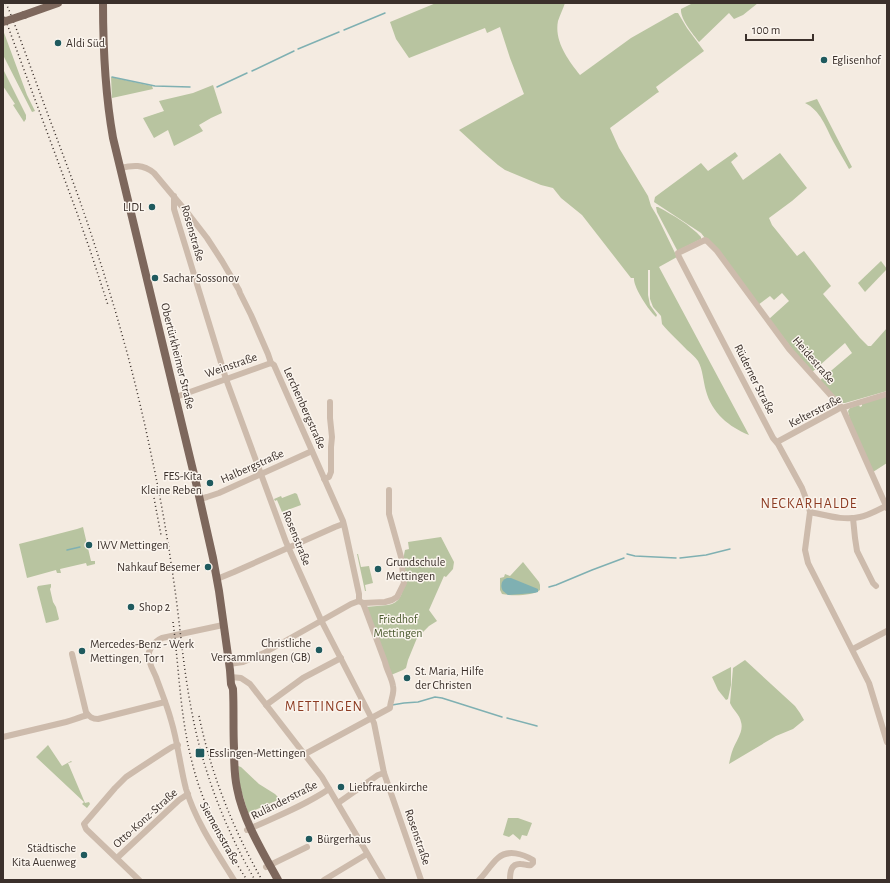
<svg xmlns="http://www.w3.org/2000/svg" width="890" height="883" viewBox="0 0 890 883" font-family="'Alegreya Sans',sans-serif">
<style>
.green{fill:#b8c4a0}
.water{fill:#7fb0b2}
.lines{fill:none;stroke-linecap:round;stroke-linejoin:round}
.stream{stroke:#7fb0b2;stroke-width:1.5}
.minor{stroke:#cdbbac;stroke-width:6}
.major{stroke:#7d675c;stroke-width:8}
.rail{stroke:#3b302b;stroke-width:1.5;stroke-dasharray:1 3;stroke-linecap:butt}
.major-bridge{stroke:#7d675c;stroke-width:8}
.poi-dot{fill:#1f5a5e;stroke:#fbf5ee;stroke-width:1.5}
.labels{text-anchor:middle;stroke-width:3;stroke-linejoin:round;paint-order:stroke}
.poi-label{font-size:12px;fill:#3b302b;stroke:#fbf5ee;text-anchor:start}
.street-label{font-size:12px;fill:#3b302b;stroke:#fbf5ee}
.park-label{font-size:12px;fill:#4a5a2e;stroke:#fbf5ee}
.quarter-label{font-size:14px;letter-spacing:1px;fill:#8c3b22;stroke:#fbf5ee}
</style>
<rect width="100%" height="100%" fill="#f4ebe1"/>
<g class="green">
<path d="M 436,3 L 565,3 C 563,9 560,15 558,21 C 554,41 568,60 580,75 L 631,38 L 675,13 L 678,13 L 687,28 L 704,51 L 656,87 L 659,92 L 657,93 L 610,128 L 619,148 L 648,196 L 651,206 L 657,216 L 677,257 L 659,267 L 749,435 C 729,427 712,413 706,391 C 703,381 703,370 698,361 C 695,357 691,353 687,350 C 679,341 669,333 662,324 L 661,316 L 653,307 L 650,299 L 650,270 L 648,270 L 648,295 L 650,305 L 657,315 L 656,317 C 649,311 633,287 634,278 L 631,278 L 582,215 L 561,198 L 553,188 L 541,185 L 505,170 L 498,165 L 483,152 L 459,130 L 524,94 L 510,58 L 500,27 L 487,33 L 485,28 L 409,58 L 396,39 L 390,22 Z"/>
<path d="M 693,3 L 758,3 L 743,15 L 734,19 L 729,13 L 699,42 C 693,34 680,19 681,9 Z"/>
<path d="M 3,30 L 27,95 L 35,111 L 32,112 L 3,55 Z"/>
<path d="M 3,69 L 26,115 L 26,119 L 24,122 L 13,105 L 15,104 L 3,86 Z"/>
<path d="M 111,77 L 152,86 L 153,89 L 112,98 Z"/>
<path d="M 213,85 L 222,113 L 211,118 L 199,125 L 203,131 L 174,146 L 168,130 L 154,138 L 143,118 L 164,111 L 159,101 L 193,93 Z"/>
<path d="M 817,99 L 852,167 L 849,169 C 844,160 838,150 833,141 C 826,127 820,110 805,103 Z"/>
<path d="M 735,152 L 738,156 L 731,162 L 743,180 L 780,153 L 807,188 L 792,201 L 769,218 L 772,225 L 797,256 L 804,251 L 831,286 L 823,294 L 860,338 L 868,346 L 871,346 L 887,328 L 887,391 L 845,403 L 842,403 L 819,381 L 852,353 L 845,343 L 811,373 L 769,319 L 789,301 L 782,293 L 774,300 L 770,296 L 758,305 L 701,233 L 654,202 L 655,197 L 659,194 L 701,163 L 708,171 Z"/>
<path d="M 656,207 L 658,207 C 673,215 690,225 701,237 L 701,239 L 679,250 L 677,250 L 657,212 Z"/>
<path d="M 881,261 L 887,269 L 865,292 L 858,283 Z"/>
<path d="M 887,396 L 887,463 L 873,472 L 850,420 L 848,411 L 850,408 L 859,405 L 860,407 L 862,406 L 862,404 Z"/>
<path d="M 295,493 L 297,494 L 301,505 L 282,512 L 277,500 L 275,501 L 274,499 L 281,496 L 282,498 Z"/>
<path d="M 83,527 L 91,561 L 95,561 L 95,564 L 87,566 L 86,563 L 60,569 L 61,573 L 57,573 L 56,570 L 27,578 L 19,544 L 77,529 Z"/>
<path d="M 441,537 L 454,562 L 453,569 L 446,577 L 444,576 L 429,610 L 437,621 L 429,626 L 417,638 L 408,660 L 406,668 L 403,670 L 391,675 L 366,607 C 373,606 381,606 388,605 C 412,601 400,567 405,550 L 409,549 L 408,542 Z"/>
<path d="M 357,554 L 358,554 L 361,567 L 369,566 L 373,583 L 365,585 L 366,591 L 365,591 Z"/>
<path d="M 523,562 L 539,582 L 540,585 L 540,590 C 534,596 510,596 502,594 L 500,590 L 500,578 L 504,577 L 505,574 L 510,576 Z"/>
<path d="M 51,584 L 51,587 L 50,589 L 53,602 L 56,607 L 59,619 L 58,620 L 46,623 L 37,588 L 38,586 Z"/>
<path d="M 745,660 L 795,706 L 800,713 L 804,720 L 793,729 L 776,736 L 729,764 C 730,759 731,754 733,749 C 736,741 744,731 741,722 C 740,715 733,710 730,703 L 733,668 Z"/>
<path d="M 731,667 L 731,685 L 728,699 L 726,700 L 718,690 L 712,677 Z"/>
<path d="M 48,745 L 62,766 L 71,761 L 72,762 L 68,763 L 85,803 L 89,802 L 90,804 L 87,808 L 82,804 L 84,802 L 36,757 Z"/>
<path d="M 238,766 L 241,767 L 259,784 L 275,794 L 280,799 L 248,813 L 240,786 Z"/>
<path d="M 508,818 L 518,818 L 532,823 L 527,836 L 522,835 L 520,840 L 513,834 L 509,837 L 503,835 Z"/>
</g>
<path class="water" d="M 507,578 L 511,578 L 538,589 L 538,592 L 534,593 L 508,595 L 503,591 C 500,586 501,580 507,578 Z"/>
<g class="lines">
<g class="stream">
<path d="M 344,30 L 385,13"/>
<path d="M 298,49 L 339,32"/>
<path d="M 252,71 L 294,51"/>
<path d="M 112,77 L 155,86 L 190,87"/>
<path d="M 217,87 L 247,73"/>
<path d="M 67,550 L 80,547"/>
<path d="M 627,554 L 635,556 L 676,558"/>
<path d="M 680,558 L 706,555 L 730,549"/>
<path d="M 549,587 L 556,585 L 592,570 L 624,558"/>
<path d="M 392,705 L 404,703 L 418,702 L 435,697 L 442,698 L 502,717"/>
<path d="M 507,718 L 537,726"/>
</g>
<g class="minor">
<path d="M 120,168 C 133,165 143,164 154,173 L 190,216 L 207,238 L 222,261 L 239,290 L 240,293 L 251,315 L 268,354 L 271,363 L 274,365 L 343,521 L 345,529 L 359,594 L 359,601"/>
<path d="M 174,196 L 174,209 L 226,379 L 286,542 L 321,620 L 374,723 L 384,773 L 421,880"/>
<path d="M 176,397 L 271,363"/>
<path d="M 777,442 L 838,409 L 887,394"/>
<path d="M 324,479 L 329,477 L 331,472 L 331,447 L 332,437 L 330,418 L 330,402"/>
<path d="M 200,499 L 207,497 L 219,493 L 312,451"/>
<path d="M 887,508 L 843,409 L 789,349 L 717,251 L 707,241 L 705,240 L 678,253 L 679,257 L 773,438 L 778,444 L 802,488 L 808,504 L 810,512 L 805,550 L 808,563 L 869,683 L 887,742"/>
<path d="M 810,512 C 826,515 843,521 860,517 C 869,515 878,510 886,506"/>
<path d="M 853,518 L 855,538 L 857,551 L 873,583 L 876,586"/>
<path d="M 217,579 L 234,572 L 335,527 L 343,524"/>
<path d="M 363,603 L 385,602 L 392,600 L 397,597 L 404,583 L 401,557 L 389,514 L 389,490"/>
<path d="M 223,625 L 162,638 C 154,642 149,648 148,657 C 150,664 153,671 156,677 C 161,691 167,705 171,720 C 178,743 180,766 186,789 C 196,822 216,851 234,880"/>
<path d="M 853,649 L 887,631"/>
<path d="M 72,654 L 86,712 C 89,717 92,719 98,719 L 165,702"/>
<path d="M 229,664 L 243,662 L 264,653 L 351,604 L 359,601"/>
<path d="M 231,677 L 241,678 L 250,684 L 322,777 L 383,880"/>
<path d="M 266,705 L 303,678 L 341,658"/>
<path d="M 3,737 L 66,722 C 73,720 80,717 88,715"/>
<path d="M 305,754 L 390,708 C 390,701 395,693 393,686 C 392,678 387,671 385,662 L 363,603 L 359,601"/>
<path d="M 338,803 L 378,775 L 384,773"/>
<path d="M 247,830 C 275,817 304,806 329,789"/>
<path d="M 117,858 L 179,800 L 188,794"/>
<path d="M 266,867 L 307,847"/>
<path d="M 139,880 L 86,829 L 84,824 L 115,788 L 126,777 L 138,769 L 164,752 L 172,747 L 178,745"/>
<path d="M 324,880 L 367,854"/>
<path d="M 479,880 C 486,873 491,864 498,858 C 508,849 523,854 533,860 L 533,863 L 531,865 C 527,866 525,864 521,864 C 511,863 510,872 510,880"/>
</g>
<g class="major">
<path d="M 103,3 C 103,48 105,93 113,138 L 197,487 L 213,558 L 219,591 L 230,670 L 231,684 L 233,689 C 234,709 233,728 234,748 C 234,761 234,774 237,788 C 243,820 262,851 278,880"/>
<path d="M 24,15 L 58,3"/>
</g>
<g class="rail">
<path d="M 6,3 C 23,44 37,86 53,128 C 68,168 83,208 96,249 C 118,316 137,385 151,454 C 160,494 167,535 173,576 C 180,622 183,668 192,713 C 203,771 225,829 255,880"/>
<path d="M 3,13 L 77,213 L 90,250 L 108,305"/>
<path d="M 154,498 L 161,535"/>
<path d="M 173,622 C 179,668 180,714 191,758 C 201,802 222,842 247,880"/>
<path d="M 199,716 C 211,774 233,829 262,880"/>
</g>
<path class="major-bridge" d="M 3,22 L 24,15"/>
</g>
<g class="poi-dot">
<circle cx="58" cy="43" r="4"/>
<circle cx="824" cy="60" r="4"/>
<circle cx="152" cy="207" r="4"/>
<circle cx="155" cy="278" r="4"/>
<circle cx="210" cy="483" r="4"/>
<circle cx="89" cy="545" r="4"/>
<circle cx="208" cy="567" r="4"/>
<circle cx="378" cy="569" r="4"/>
<circle cx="131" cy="607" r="4"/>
<circle cx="319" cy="650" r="4"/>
<circle cx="82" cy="651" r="4"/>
<circle cx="407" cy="678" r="4"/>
<rect x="195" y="748" width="10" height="10" rx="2"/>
<circle cx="341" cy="787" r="4"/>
<circle cx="309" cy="839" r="4"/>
<circle cx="84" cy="855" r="4"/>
</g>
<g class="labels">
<g class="poi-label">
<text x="66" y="47">Aldi Süd</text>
<text x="832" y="64">Eglisenhof</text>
<text x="144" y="211" text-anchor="end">LIDL</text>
<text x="163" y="282">Sachar Sossonov</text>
<text x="202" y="480" text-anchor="end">FES-Kita<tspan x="202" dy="14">Kleine Reben</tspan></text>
<text x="97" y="549">IWV Mettingen</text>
<text x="386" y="566">Grundschule<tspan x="386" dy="14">Mettingen</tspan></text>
<text x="200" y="571" text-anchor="end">Nahkauf Besemer</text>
<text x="139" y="611">Shop 2</text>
<text x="311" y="647" text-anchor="end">Christliche<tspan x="311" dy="14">Versammlungen (GB)</tspan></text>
<text x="90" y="648">Mercedes-Benz - Werk<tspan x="90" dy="14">Mettingen, Tor 1</tspan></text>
<text x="415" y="675">St. Maria, Hilfe<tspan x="415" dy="14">der Christen</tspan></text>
<text x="209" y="757">Esslingen-Mettingen</text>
<text x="349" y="791">Liebfrauenkirche</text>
<text x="317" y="843">Bürgerhaus</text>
<text x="76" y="852" text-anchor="end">Städtische<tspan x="76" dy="14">Kita Auenweg</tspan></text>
</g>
<g class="street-label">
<text transform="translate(193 233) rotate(74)" y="4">Rosenstraße</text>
<text transform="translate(178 356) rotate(76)" y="4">Obertürkheimer Straße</text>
<text transform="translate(814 360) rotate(49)" y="4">Heidestraße</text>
<text transform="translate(231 365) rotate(-19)" y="4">Weinstraße</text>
<text transform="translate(755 379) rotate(63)" y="4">Rüderner Straße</text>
<text transform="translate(305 408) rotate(66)" y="4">Lerchenbergstraße</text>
<text transform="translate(815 411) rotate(-27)" y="4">Kelterstraße</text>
<text transform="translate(252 466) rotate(-24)" y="4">Halbergstraße</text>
<text transform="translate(297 538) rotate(68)" y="4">Rosenstraße</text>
<text transform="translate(284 800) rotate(-27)" y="4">Ruländerstraße</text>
<text transform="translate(145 818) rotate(-42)" y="4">Otto-Konz-Straße</text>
<text transform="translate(220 833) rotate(61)" y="4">Siemensstraße</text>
<text transform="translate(418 837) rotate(71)" y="4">Rosenstraße</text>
</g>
<g class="park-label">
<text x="398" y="623">Friedhof<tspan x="398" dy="14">Mettingen</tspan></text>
</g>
<g class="quarter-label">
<text x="809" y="508">NECKARHALDE</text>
<text x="324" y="711">METTINGEN</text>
</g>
</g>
<rect width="890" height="883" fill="none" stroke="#3b302b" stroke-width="8"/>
<path d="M746 34v6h67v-6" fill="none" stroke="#3b302b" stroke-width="2"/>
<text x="752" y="34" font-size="12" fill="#3b302b" stroke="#fbf5ee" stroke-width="3" paint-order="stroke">100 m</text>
</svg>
